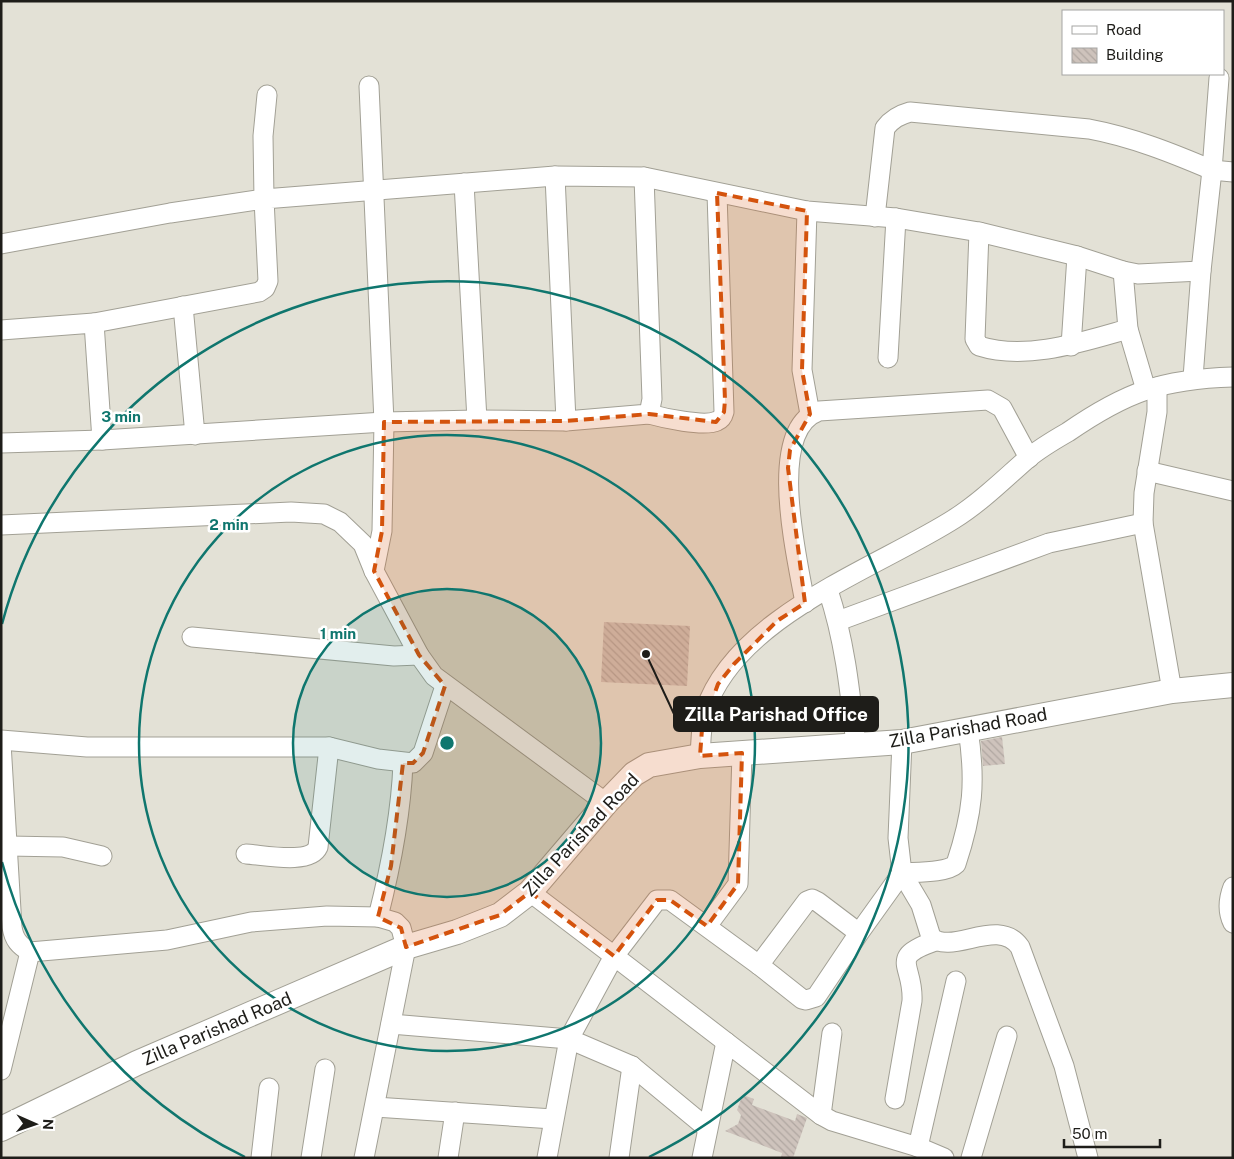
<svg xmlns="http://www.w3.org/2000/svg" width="1234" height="1159" viewBox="0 0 1234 1159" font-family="'Public Sans',sans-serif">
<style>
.building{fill:url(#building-back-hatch)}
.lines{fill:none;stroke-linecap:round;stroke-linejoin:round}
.minor-casing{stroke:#a2a095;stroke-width:21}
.major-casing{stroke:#a2a095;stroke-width:26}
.minor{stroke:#fff;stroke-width:19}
.major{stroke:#fff;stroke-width:24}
.marked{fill:#d4530d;fill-opacity:0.2;stroke:#d4530d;stroke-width:4;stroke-dasharray:10 6;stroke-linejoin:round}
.ring{fill:none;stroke:#0f766e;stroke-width:2.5}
.labels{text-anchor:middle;stroke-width:5;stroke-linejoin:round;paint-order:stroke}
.street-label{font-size:18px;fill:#1e1d19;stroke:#fff}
.centre{fill:#0f766e;stroke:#fff;stroke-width:2.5}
.ring-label{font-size:15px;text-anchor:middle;font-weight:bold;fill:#0f766e;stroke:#fff;stroke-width:5;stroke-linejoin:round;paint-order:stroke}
.leader{fill:none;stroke:#1e1d19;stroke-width:2}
.callout-dot{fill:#1e1d19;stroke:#fff;stroke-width:2}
.callout{fill:#1e1d19;stroke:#1e1d19;stroke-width:2}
.callout-label{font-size:19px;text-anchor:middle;font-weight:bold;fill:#fff}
</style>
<defs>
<pattern id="building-back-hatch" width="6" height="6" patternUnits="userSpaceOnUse" patternTransform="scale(1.25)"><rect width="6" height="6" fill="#cec3bc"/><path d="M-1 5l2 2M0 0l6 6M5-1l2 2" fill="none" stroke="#b0a7a1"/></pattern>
</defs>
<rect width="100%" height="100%" fill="#e3e1d6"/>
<g class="building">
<path d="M 604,622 L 690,626 L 687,686 L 601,682 Z"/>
<path d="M 1002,737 L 1005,764 L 983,766 L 981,741 Z"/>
<path d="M 746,1096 L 754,1099 L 752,1105 L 795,1121 L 797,1114 L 807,1118 L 793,1158 L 781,1158 L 782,1153 L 725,1131 L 738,1124 L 741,1115 L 737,1110 L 741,1099 Z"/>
</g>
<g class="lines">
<defs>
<g id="minor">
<path d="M 369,86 L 384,422 L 382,531 L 374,571"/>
<path d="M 555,176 L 566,421"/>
<path d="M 807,211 L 802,370 L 810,414"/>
<path d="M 875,217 L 885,128 C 892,119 899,115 910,112 L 1089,129 C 1132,137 1172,153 1212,170 L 1219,78"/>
<path d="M 979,232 L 975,339 L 979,346 C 1026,361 1082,342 1128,329"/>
<path d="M 1,244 L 170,213 L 264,199 L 263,136 L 267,95"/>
<path d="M 1123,271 L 1128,329 L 1146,390"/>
<path d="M 183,306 L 195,435"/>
<path d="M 94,323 L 259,292 L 265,288 L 268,281 L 264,199 L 555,176 L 644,177 L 807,211 L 896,218 L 979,232 L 1077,256 L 1123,271 L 1138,274 L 1201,271"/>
<path d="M 1,330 L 94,323 L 102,440"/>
<path d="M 1071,346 L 1077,256"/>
<path d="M 888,358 L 896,218"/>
<path d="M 1193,378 L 1201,271 L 1212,170 L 1233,172"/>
<path d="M 1157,387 L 1157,412 L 1144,493 L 1143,523 L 1172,691"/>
<path d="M 649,414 C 663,418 704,427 717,421 C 722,419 723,416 724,412 L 717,193"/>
<path d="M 477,420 L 566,421 L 649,414 L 652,399 L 644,177"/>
<path d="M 1,443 L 102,440 L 384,422 L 477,420 L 464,183"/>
<path d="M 1147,471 L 1233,491"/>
<path d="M 1,525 L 291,512 L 324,514 L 340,522 L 363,544 L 374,571 L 419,655 L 434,676 L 606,803"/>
<path d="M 828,590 C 845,641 850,691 856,745"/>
<path d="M 805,603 C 798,561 765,430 819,411 L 988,400 L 1002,408 L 1029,458"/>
<path d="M 838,621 L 1049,543 L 1143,523"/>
<path d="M 192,637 L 394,656 L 419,655"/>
<path d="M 1,740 L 87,747 L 329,747 L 378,759 L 413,763 L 423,753 L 445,686"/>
<path d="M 902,742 L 898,838 L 902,873 L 921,905 L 931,937 C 952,956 998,916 1020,947 L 1064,1066 L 1088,1158"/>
<path d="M 1,743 L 12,927 C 14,940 19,945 30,952 L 167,940 L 251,922 L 327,916 L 378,917 L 395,922 L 401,928 L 406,947 L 364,1158"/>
<path d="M 700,756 C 701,741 701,725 705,711 C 736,616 877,568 954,519 C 981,502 1003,480 1027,459 C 1039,449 1054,440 1068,432 C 1126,392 1162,379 1233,377"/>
<path d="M 8,846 L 63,847 L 102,856"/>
<path d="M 246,854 C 264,855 310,865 318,847 L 329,747"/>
<path d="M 1233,887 C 1228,900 1227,911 1233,923"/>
<path d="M 530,892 L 614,956 L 657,900 L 670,900 L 759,965"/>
<path d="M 378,917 C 391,866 401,816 403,763"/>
<path d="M 707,926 L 738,884 L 742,753"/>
<path d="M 859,933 L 816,997 L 806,1000 L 802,999 L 759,965 L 807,901 L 812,899 L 818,902 L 859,933 L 902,873 C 915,872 947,873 956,864 C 973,813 976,782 968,729"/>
<path d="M 391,1024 L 569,1039 L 632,1066 L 707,1128"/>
<path d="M 1,1070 L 30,952"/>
<path d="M 895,1099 L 912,1001 C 914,964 887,958 935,941"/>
<path d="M 375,1107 L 553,1119"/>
<path d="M 821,1115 L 832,1033"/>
<path d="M 918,1147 L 956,981"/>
<path d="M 261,1158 L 269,1088"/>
<path d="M 311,1158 L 325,1069"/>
<path d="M 448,1158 L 455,1112"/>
<path d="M 547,1158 L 569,1039 L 614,956 L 726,1042"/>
<path d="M 619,1158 L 632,1066"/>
<path d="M 702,1158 L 726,1042 L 821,1115 L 832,1121 L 918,1147 L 944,1158"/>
<path d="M 971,1158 L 1007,1036"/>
</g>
<path id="major" d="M 1,1129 L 137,1063 L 406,947 L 457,932 L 500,915 L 530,892 L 606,803 L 634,774 L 649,765 L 700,756 L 902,742 L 1172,691 L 1233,685"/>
</defs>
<use href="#minor" class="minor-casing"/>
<use href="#major" class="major-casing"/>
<use href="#minor" class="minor"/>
<use href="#major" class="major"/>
</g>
<path class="marked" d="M 717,193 L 807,211 L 802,370 L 810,414 L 790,450 L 788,468 L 805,603 L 777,621 L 734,664 L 718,684 L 702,729 L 700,756 L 742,753 L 738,884 L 707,926 L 670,900 L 657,900 L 614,956 L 530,892 L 500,915 L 406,947 L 401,928 L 378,917 L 391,866 L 403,763 L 413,763 L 423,753 L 445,686 L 419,655 L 374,571 L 382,531 L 384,422 L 566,421 L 649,414 L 716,422 L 724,412 L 725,400 Z"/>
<circle cx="447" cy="743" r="154" fill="#0f766e" fill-opacity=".12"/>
<g class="ring">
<circle cx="447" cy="743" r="154"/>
<circle cx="447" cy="743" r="308"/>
<path d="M245 1157A461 461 0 0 1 2 862M2 624A461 461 0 1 1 649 1157"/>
</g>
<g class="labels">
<g class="street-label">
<text transform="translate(968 728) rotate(-10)" y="6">Zilla Parishad Road</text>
<text transform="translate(581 835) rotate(-47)" y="6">Zilla Parishad Road</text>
<text transform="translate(217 1029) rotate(-23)" y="6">Zilla Parishad Road</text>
</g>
</g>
<circle cx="447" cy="743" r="8" class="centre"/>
<g class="ring-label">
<text x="121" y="422">3 min</text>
<text x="229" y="530">2 min</text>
<text x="338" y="639">1 min</text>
</g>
<path class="leader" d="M646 654L674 714"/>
<circle class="callout-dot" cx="646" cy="654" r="5"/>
<rect class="callout" x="674" y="697" width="204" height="34" rx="5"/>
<g class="callout-label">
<text x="776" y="721">Zilla Parishad Office</text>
</g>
<rect width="1234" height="1159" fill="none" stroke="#1e1d19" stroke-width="5"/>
<rect x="1062" y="10" width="162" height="65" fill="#ffffff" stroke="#a5a5a3"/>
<rect x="1072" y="26" width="25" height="8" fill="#ffffff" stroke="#a5a5a3"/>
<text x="1106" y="35" font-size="15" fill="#1e1d19">Road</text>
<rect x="1072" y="48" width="25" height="15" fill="url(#building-back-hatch)" stroke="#a5a5a3"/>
<text x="1106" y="60" font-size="15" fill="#1e1d19">Building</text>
<g transform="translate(35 1124) rotate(92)" stroke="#ffffff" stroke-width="4" paint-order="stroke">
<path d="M0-4L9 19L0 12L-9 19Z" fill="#1e1d19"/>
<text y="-8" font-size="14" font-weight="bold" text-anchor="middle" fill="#1e1d19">N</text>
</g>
<path d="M1064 1139v8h96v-8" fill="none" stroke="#1e1d19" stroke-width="2.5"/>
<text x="1072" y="1139" font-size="15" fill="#1e1d19" stroke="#ffffff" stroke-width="4" paint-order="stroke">50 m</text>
</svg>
